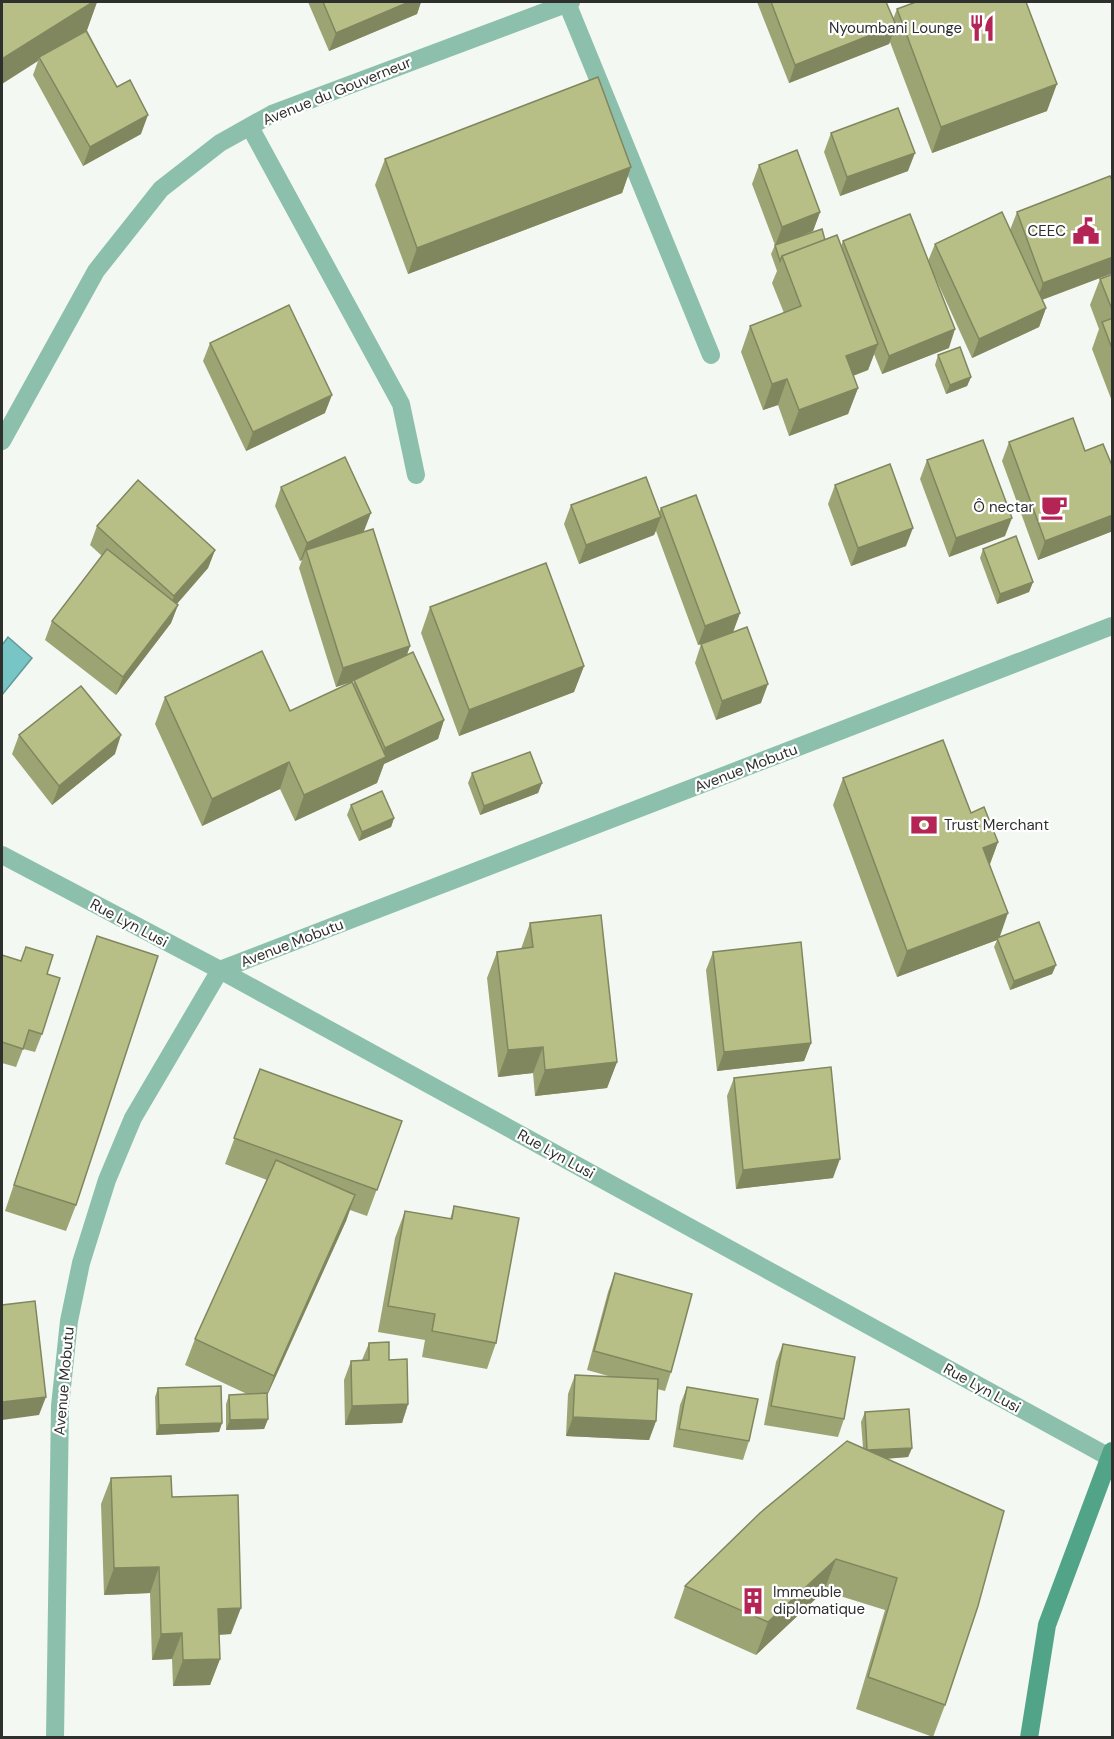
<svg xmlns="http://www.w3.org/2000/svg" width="1114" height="1739" viewBox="0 0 1114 1739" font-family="'DM Sans',sans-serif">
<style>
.water{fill:#78c5c5;stroke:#629898;stroke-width:1.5}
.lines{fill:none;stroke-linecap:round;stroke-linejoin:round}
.lane{stroke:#8cc0ac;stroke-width:18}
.street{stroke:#8cc0ac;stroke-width:18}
.secondary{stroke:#51a488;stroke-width:18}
.wall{fill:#9da474}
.shaded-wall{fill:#80865e}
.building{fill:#b7bf87;stroke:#80865e;stroke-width:1.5}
.labels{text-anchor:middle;stroke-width:4.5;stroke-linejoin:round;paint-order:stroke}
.poi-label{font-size:15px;fill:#2e302e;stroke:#fff;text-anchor:end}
.street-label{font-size:15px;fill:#2e302e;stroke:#fff}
</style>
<rect width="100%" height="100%" fill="#f3f8f2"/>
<path class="water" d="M 8,637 L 32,658 L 2,695 L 2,645 Z"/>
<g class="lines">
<path class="lane" d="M 250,127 L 401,404 L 416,475"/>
<g class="street">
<path d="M 567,3 L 711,355"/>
<path d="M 2,441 L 96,271 L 161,189 L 220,143 L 272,114 L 571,2"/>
<path d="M 2,855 L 220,970 L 1109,1457"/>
<path d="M 55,1738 L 60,1406 L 69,1321 L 81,1263 L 107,1180 L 133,1118 L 220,970 L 1112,626"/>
</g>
<path class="secondary" d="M 1029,1738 L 1047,1625 L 1112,1451"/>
</g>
<g class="wall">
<path d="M 2,2 L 97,2 L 87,30 L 141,134 L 83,166 L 33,75 L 38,61 Z"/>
<path d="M 308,2 L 421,2 L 417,14 L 329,51 Z"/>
<path d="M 757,2 L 886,2 L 893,19 L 897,9 L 1047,111 L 932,153 L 890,42 L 889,44 L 789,83 Z"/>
<path d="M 831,133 L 908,171 L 840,196 L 824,152 Z"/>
<path d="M 385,159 L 631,167 L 622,193 L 408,274 L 375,185 Z"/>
<path d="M 759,165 L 820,212 L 813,231 L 802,235 L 825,240 L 841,246 L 843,241 L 928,261 L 935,244 L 1010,230 L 1017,212 L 1113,273 L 1042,300 L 1046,308 L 1039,327 L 972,358 L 935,277 L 949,348 L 882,374 L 874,354 L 868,370 L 853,376 L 858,388 L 848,414 L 789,436 L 778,405 L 763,410 L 741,352 L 750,326 L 784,313 L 772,283 L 777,271 L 771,254 L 775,245 L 752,184 Z"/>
<path d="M 1113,274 L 1113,404 L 1092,349 L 1099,329 L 1090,305 L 1100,279 Z"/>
<path d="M 210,343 L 325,413 L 246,451 L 203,361 Z"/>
<path d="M 938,355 L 971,377 L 967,386 L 946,394 L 935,365 Z"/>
<path d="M 1009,442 L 1113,468 L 1113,531 L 1038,560 L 1002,461 Z"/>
<path d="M 927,460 L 1005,536 L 949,557 L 920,479 Z"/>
<path d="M 835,485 L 906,546 L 851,566 L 828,504 Z"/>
<path d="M 281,487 L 364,531 L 360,533 L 410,646 L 407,655 L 444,720 L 438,739 L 384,764 L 377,783 L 295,821 L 280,789 L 202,826 L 155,724 L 165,697 L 290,711 L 353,684 L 354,681 L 336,687 L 299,568 L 302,560 L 300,561 L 275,506 Z"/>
<path d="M 571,505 L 659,512 L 661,508 L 740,613 L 733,632 L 698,645 L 656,531 L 654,535 L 579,564 L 564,524 Z"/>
<path d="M 97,526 L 215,550 L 208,568 L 177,604 L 178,605 L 171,623 L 116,695 L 45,640 L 52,621 L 102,556 L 90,545 Z"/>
<path d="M 983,549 L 1033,582 L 1029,592 L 997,604 L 980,558 Z"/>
<path d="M 430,607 L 584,666 L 574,692 L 459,736 L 421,633 Z"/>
<path d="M 701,644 L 761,703 L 716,720 L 695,663 Z"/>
<path d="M 19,735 L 115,754 L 52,805 L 12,754 Z"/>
<path d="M 472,773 L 542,783 L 538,793 L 480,815 L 468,783 Z"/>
<path d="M 843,778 L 971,813 L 998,842 L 990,864 L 999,937 L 1056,965 L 1052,974 L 1010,990 L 994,947 L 997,940 L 897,977 L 833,805 Z"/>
<path d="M 351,805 L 394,818 L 391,827 L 359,841 L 347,815 Z"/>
<path d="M 530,923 L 617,1062 L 607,1088 L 535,1096 L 533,1073 L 498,1077 L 487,978 L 497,952 L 521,949 Z"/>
<path d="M 97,936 L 76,1205 L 66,1231 L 5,1211 Z"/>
<path d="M 26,947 L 47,974 L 42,1034 L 35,1052 L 23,1049 L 16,1067 L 2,1063 L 2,955 L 21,961 Z"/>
<path d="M 713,952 L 811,1043 L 804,1061 L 717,1071 L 706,970 Z"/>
<path d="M 260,1069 L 402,1121 L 367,1216 L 350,1210 L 346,1221 L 267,1396 L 268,1419 L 264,1429 L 226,1430 L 226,1404 L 229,1395 L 247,1394 L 185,1365 L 195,1339 L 267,1180 L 225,1164 Z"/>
<path d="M 734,1078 L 833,1178 L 736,1189 L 727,1096 Z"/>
<path d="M 454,1206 L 496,1343 L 487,1369 L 422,1357 L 425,1340 L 378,1332 L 395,1238 L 405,1211 L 450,1219 Z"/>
<path d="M 615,1273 L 671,1372 L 665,1391 L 657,1389 L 656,1421 L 649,1440 L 566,1436 L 568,1394 L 575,1375 L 612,1377 L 587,1370 L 608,1292 Z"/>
<path d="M 369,1343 L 389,1360 L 408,1404 L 402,1423 L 345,1425 L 344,1380 L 351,1361 L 362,1360 Z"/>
<path d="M 783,1344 L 844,1419 L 838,1437 L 764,1425 L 776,1362 Z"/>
<path d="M 687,1387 L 749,1441 L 743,1460 L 673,1447 L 680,1405 Z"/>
<path d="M 158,1388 L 222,1423 L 219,1432 L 156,1435 L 155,1397 Z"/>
<path d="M 865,1412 L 912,1448 L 908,1457 L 886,1459 L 945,1705 L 933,1737 L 856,1709 L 885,1610 L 824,1591 L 756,1655 L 674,1618 L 685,1586 L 863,1448 L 861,1422 Z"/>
<path d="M 111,1478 L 172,1497 L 231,1634 L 219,1635 L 220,1659 L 210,1685 L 173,1686 L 172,1659 L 152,1660 L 150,1593 L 104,1595 L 101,1504 Z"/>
</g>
<g class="shaded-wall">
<path d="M 93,2 L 97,2 L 87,30 L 39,57 L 38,61 L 2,84 L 2,59 Z"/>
<path d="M 409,2 L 421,2 L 417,14 L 329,51 L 336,33 Z"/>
<path d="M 896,25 L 889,44 L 789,83 L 795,65 Z"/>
<path d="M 1057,84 L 1047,111 L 932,153 L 941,127 Z"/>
<path d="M 148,115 L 141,134 L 83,166 L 90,147 Z"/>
<path d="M 915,153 L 908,171 L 840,196 L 847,177 Z"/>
<path d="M 631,167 L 622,193 L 408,274 L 417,248 Z"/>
<path d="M 820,212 L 813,231 L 775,246 L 782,227 Z"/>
<path d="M 1113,257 L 1113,273 L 1036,302 L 1043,283 Z"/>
<path d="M 1046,308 L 1039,327 L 972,358 L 979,339 Z"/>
<path d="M 955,329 L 949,348 L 882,374 L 889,356 Z"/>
<path d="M 878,344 L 868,370 L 836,382 L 846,356 Z"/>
<path d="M 971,377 L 967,386 L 946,394 L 950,385 Z"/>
<path d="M 787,379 L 778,405 L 763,410 L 772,384 Z"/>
<path d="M 858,388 L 848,414 L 789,436 L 799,410 Z"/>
<path d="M 332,395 L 325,413 L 246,451 L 253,432 Z"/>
<path d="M 371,513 L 364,531 L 308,557 L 306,550 L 302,560 L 300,561 L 307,543 Z"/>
<path d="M 1113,515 L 1113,531 L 1038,560 L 1045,541 Z"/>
<path d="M 661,517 L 654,535 L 579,564 L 586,545 Z"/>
<path d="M 1012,518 L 1005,536 L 949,557 L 956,538 Z"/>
<path d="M 913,528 L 906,546 L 851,566 L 858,548 Z"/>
<path d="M 215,550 L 208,568 L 167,615 L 174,596 Z"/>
<path d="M 1033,582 L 1029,592 L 997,604 L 1000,594 Z"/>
<path d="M 178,605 L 171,623 L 116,695 L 123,677 Z"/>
<path d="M 740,613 L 733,632 L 698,645 L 705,626 Z"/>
<path d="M 410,646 L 403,665 L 336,687 L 343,668 Z"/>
<path d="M 584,666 L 574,692 L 459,736 L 469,710 Z"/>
<path d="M 768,684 L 761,703 L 716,720 L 722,701 Z"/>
<path d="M 444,720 L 438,739 L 384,764 L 377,783 L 295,821 L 304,795 L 381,759 L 385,748 Z"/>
<path d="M 121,735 L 115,754 L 52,805 L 59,786 Z"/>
<path d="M 289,762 L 280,789 L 202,826 L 212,799 Z"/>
<path d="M 542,783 L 538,793 L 480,815 L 484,806 Z"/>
<path d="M 394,818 L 391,827 L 359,841 L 362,832 Z"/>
<path d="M 998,842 L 988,869 L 983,848 Z"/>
<path d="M 1008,913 L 999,939 L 997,938 L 997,940 L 897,977 L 907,951 Z"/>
<path d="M 1056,965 L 1052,974 L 1010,990 L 1014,981 Z"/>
<path d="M 811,1043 L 804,1061 L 717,1071 L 724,1052 Z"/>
<path d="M 543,1047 L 533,1073 L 498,1077 L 508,1050 Z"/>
<path d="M 617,1062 L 607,1088 L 535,1096 L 545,1070 Z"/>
<path d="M 840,1159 L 833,1178 L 736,1189 L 743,1170 Z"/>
<path d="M 355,1195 L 346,1221 L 264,1402 L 274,1376 Z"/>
<path d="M 46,1397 L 39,1415 L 2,1420 L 2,1402 Z"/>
<path d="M 408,1404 L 402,1423 L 345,1425 L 352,1406 Z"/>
<path d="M 573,1417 L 656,1421 L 649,1440 L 566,1436 Z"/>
<path d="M 268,1419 L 264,1429 L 226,1430 L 230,1420 Z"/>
<path d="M 222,1423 L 219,1432 L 156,1435 L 159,1425 Z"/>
<path d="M 912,1448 L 908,1457 L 864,1460 L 867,1450 Z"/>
<path d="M 836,1559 L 824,1591 L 756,1655 L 768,1622 Z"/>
<path d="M 159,1567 L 150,1593 L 104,1595 L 114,1568 Z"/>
<path d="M 241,1608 L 231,1634 L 209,1635 L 218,1609 Z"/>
<path d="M 182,1633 L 172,1659 L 152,1660 L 161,1634 Z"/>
<path d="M 220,1659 L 210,1685 L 173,1686 L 183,1660 Z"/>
</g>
<g class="building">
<path d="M 2,2 L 93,2 L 2,59 Z"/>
<path d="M 323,2 L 409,2 L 336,33 Z"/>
<path d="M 771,2 L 886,2 L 896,25 L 795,65 Z"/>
<path d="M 916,2 L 1026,2 L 1057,84 L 941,127 L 897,9 Z"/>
<path d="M 86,31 L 117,87 L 130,80 L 148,115 L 90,147 L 39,57 Z"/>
<path d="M 598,77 L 631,167 L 417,248 L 385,159 Z"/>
<path d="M 898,108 L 915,153 L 847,177 L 831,133 Z"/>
<path d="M 797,150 L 820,212 L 782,227 L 759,165 Z"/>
<path d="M 1110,176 L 1113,182 L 1113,257 L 1043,283 L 1017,212 Z"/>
<path d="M 1002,212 L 1046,308 L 979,339 L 935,244 Z"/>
<path d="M 910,214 L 955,329 L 889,356 L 843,241 Z"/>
<path d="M 822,229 L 825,240 L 782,256 L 780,261 L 775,245 Z"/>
<path d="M 837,235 L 878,344 L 846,356 L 858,388 L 799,410 L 787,379 L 772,384 L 750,326 L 801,306 L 782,256 Z"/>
<path d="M 1113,274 L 1113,312 L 1100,279 Z"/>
<path d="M 289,305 L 332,395 L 253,432 L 210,343 Z"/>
<path d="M 1113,318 L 1113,351 L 1102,322 Z"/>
<path d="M 960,347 L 971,377 L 950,385 L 938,355 Z"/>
<path d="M 1073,418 L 1085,451 L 1103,444 L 1113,468 L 1113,515 L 1045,541 L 1009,442 Z"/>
<path d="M 983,440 L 1012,518 L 956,538 L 927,460 Z"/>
<path d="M 345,457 L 371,513 L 307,543 L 281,487 Z"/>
<path d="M 890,464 L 913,528 L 858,548 L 835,485 Z"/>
<path d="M 646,477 L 661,517 L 586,545 L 571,505 Z"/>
<path d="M 138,480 L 215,550 L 174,596 L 97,526 Z"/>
<path d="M 696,495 L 740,613 L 705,626 L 661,508 Z"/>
<path d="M 373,529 L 410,646 L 343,668 L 306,550 Z"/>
<path d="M 1016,536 L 1033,582 L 1000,594 L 983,549 Z"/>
<path d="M 107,549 L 178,605 L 123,677 L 52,621 Z"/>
<path d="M 546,563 L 584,666 L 469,710 L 430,607 Z"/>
<path d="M 747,627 L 768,684 L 722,701 L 701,644 Z"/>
<path d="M 262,651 L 290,711 L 352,682 L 386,757 L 304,795 L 289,762 L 212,799 L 165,697 Z"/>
<path d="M 413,652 L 444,720 L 385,748 L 354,680 Z"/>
<path d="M 81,686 L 121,735 L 59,786 L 19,735 Z"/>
<path d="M 943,740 L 971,813 L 984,807 L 998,842 L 983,848 L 1008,913 L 907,951 L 843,778 Z"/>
<path d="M 530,752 L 542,783 L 484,806 L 472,773 Z"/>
<path d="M 382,791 L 394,818 L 362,832 L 351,805 Z"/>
<path d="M 601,915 L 617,1062 L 545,1070 L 543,1047 L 508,1050 L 497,952 L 533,947 L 530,923 Z"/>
<path d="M 1039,922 L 1056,965 L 1014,981 L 997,938 Z"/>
<path d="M 97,936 L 158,956 L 76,1205 L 14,1185 Z"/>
<path d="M 801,942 L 811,1043 L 724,1052 L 713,952 Z"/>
<path d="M 26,947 L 53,955 L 47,974 L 60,978 L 42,1034 L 29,1030 L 23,1049 L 2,1042 L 2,955 L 21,961 Z"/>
<path d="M 831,1067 L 840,1159 L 743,1170 L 734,1078 Z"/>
<path d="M 260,1069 L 402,1121 L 377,1190 L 234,1138 Z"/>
<path d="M 276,1160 L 355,1195 L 274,1376 L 195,1339 Z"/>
<path d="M 454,1206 L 519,1218 L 496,1343 L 432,1331 L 435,1314 L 388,1306 L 405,1211 L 452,1219 Z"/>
<path d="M 615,1273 L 692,1294 L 671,1372 L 594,1351 Z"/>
<path d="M 35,1301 L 46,1397 L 2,1402 L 2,1305 Z"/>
<path d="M 389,1342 L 389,1360 L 407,1359 L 408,1404 L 352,1406 L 351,1361 L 369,1360 L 369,1343 Z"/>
<path d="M 783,1344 L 855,1357 L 844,1419 L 771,1406 Z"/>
<path d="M 575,1375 L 658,1379 L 656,1421 L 573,1417 Z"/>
<path d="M 221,1386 L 222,1423 L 159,1425 L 158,1388 Z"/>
<path d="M 687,1387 L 758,1399 L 749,1441 L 679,1429 Z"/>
<path d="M 267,1393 L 268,1419 L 230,1420 L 229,1395 Z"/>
<path d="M 909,1409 L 912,1448 L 867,1450 L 865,1412 Z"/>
<path d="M 847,1441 L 1004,1511 L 978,1606 L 945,1705 L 868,1677 L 897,1578 L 836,1559 L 768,1622 L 685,1586 L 760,1513 Z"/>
<path d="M 171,1476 L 172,1497 L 238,1495 L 241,1608 L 218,1609 L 220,1659 L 183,1660 L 182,1633 L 161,1634 L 159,1567 L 114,1568 L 111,1478 Z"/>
</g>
<defs>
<symbol id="restaurant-bare" viewBox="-9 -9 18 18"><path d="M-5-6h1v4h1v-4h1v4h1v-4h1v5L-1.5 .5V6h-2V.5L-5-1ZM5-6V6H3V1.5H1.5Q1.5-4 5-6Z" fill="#b42455" stroke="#fff" stroke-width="2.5" paint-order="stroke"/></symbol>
<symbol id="civic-bare" viewBox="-9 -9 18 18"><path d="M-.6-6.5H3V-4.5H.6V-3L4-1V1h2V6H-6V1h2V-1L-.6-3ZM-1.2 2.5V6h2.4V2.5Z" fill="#b42455" stroke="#fff" stroke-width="2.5" paint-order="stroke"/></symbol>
<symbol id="cafe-bare" viewBox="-9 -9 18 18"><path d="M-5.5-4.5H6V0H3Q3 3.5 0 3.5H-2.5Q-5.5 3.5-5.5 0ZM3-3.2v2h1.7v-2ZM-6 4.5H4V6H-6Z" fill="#b42455" stroke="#fff" stroke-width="2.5" paint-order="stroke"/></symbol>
<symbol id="bank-bare" viewBox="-9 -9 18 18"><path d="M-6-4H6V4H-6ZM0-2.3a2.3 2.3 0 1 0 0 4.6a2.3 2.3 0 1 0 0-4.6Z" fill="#b42455" stroke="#fff" stroke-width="2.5" paint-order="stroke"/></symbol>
<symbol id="building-bare" viewBox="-9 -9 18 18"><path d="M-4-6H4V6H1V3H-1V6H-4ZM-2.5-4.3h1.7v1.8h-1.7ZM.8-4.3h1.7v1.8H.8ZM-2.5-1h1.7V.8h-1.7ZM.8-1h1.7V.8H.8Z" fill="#b42455" stroke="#fff" stroke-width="2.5" paint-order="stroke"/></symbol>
</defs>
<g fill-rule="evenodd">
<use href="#restaurant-bare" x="963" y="9" width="38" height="38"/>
<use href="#civic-bare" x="1067" y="212" width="38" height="38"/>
<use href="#cafe-bare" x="1035" y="488" width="38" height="38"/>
<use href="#bank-bare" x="905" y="806" width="38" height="38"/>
<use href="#building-bare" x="734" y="1582" width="38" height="38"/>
</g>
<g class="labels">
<g class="poi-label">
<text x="962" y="33">Nyoumbani Lounge</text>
<text x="1066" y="236">CEEC</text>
<text x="1034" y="512">Ô nectar</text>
<text x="944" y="830" text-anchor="start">Trust Merchant</text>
<text x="773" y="1597" text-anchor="start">Immeuble<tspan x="773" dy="17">diplomatique</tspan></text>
</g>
<g class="street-label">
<text transform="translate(337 91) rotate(-22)" y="5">Avenue du Gouverneur</text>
<text transform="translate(746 768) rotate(-21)" y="5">Avenue Mobutu</text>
<text transform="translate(129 923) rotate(28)" y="5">Rue Lyn Lusi</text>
<text transform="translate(292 943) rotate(-21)" y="5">Avenue Mobutu</text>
<text transform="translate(556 1154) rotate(29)" y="5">Rue Lyn Lusi</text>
<text transform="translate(64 1381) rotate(-85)" y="5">Avenue Mobutu</text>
<text transform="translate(982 1388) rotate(29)" y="5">Rue Lyn Lusi</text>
</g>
</g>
<rect width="1114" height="1739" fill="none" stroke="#2e302e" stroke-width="6"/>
</svg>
